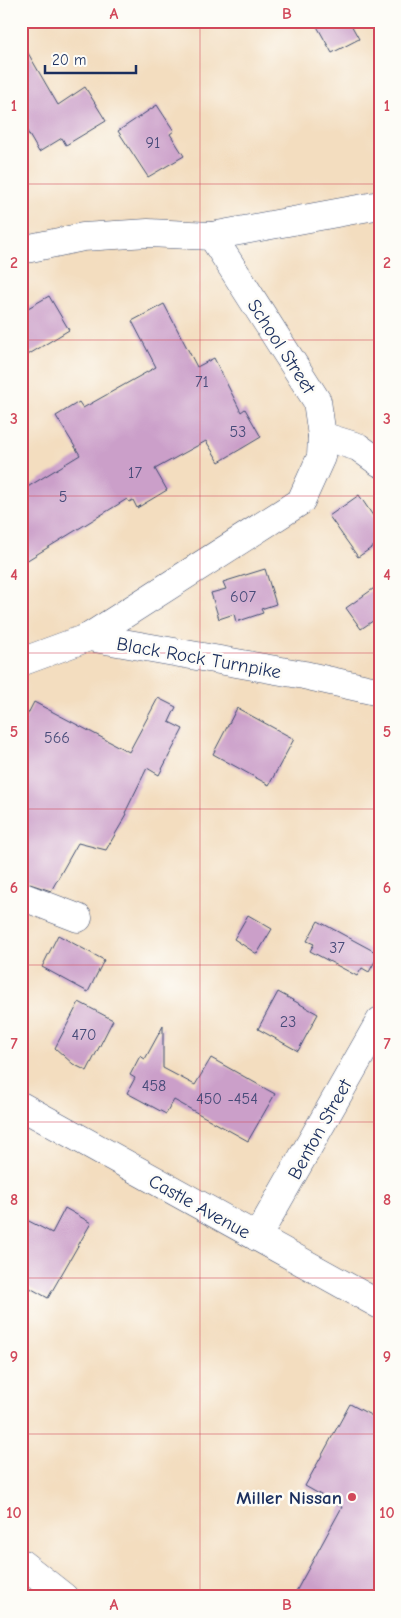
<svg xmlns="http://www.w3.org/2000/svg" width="401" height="1618" viewBox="0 0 401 1618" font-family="'Comic Neue',sans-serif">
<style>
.building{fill:#cb9fc9}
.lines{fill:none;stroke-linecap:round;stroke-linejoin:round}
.minor-casing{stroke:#3b496d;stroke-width:29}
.major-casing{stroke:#3b496d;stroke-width:29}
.minor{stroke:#fff;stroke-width:28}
.major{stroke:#fff;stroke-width:28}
.grid{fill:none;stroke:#d1495b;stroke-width:1;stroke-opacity:0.55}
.poi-dot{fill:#d1495b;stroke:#fdfcf7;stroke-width:2}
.labels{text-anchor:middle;stroke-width:5;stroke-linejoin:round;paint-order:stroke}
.number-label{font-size:16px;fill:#474b79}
.street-label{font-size:19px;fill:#1b2f5e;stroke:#fdfcf7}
.poi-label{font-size:19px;font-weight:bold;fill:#1b2f5e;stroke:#fdfcf7;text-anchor:end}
.neatline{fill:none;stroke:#d1495b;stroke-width:2}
.grid-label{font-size:16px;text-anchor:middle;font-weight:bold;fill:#d1495b}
</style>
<rect width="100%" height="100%" fill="#fdfcf7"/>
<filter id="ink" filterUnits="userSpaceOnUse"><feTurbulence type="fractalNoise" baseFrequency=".02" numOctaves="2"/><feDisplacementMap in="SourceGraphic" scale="10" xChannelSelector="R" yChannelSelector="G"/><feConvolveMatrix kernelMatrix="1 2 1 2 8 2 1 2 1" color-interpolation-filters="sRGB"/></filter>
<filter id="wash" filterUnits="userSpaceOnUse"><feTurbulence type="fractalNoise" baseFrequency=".0096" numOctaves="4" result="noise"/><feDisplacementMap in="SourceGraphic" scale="20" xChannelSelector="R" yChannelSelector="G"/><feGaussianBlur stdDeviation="1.12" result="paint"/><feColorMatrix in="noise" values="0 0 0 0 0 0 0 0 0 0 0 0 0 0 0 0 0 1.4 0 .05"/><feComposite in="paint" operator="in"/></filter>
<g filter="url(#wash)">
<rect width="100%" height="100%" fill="#f3ddbf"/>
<g id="blocks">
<g class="building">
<path d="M 314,21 L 349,21 L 359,39 L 332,53 Z"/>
<path d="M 21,41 L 58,105 L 85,87 L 106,121 L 66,145 L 62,138 L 39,152 L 21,121 Z"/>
<path d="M 157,105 L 174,131 L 170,134 L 184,156 L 148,177 L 118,131 Z"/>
<path d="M 49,296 L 69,330 L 21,359 L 21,312 Z"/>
<path d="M 164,304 L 197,367 L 214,358 L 241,412 L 245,409 L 261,437 L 219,462 L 206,441 L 155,469 L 167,490 L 137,508 L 133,500 L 129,502 L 127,499 L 21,564 L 21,491 L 80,455 L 56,416 L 79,402 L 83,408 L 156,367 L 132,321 Z"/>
<path d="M 359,495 L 380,526 L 380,542 L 358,557 L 329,516 Z"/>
<path d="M 265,569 L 276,604 L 261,609 L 263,613 L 236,622 L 234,614 L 219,619 L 211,593 L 226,589 L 223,582 Z"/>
<path d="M 380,584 L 380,616 L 361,629 L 346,608 Z"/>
<path d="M 158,698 L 176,707 L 169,722 L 183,729 L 159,775 L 147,768 L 125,813 L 127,814 L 106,850 L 78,843 L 51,891 L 21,881 L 21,727 L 34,702 L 129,752 Z"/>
<path d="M 237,708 L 294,739 L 269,785 L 213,754 Z"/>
<path d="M 248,915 L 272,929 L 257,954 L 234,939 Z"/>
<path d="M 318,921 L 379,954 L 369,972 L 362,968 L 357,976 L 310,951 L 314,944 L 307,941 Z"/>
<path d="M 58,935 L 104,960 L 88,992 L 42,967 Z"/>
<path d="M 278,992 L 318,1014 L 298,1051 L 258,1029 Z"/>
<path d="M 79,1002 L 113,1020 L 87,1071 L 73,1064 L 55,1048 Z"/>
<path d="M 163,1026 L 163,1068 L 195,1085 L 211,1058 L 275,1094 L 248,1141 L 174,1100 L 166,1114 L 127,1093 L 135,1078 L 130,1075 L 140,1056 L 145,1059 Z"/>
<path d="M 65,1208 L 91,1223 L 48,1298 L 21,1283 L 21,1217 L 52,1233 Z"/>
<path d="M 350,1404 L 380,1420 L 380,1597 L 293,1597 L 342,1507 L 305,1486 Z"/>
</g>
</g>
</g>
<g filter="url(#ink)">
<use href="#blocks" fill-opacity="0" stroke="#3b496d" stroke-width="1"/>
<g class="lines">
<defs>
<g id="minor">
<path d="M 21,250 L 83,237 L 148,233 L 212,236 L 380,205"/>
<path d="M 322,436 L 358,447 L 380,463"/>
<path d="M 89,637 L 301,501 L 321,457 L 322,436 L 317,401 L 212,236"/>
<path d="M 21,896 L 78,918"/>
<path d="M 21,1106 L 380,1305"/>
<path d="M 257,1237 L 380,1021"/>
</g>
<g id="major">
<path d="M 21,662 L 89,637 L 304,675 L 380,692"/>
<path d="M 21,1563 L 64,1597"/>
</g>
</defs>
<use href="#minor" class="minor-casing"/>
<use href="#major" class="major-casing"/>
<use href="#minor" class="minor"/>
<use href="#major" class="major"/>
</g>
</g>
<path class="grid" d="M 200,21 L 200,1597M 21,184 L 380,184M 21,340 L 380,340M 21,496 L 380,496M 21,653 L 380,653M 21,809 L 380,809M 21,965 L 380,965M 21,1122 L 380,1122M 21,1278 L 380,1278M 21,1434 L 380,1434"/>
<circle class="poi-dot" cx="352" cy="1497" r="5"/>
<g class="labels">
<g class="number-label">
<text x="153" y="148">91</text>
<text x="202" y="387">71</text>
<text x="238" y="437">53</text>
<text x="135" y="478">17</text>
<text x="63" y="502">5</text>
<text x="243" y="602">607</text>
<text x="57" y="743">566</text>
<text x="337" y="953">37</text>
<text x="288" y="1027">23</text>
<text x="84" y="1040">470</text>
<text x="154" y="1091">458</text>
<text x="227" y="1104">450 -454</text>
</g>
<g class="street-label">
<text transform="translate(282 346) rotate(57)" y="7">School Street</text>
<text transform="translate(199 657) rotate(10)" y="7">Black Rock Turnpike</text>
<text transform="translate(319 1129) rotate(-61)" y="7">Benton Street</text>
<text transform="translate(200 1206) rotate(29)" y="7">Castle Avenue</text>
</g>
<g class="poi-label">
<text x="342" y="1504">Miller Nissan</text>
</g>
</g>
<rect width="401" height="1618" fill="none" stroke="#fdfcf7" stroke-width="55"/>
<path d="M45 65v8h91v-8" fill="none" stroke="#1b2f5e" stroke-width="2.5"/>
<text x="52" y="65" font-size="15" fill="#1b2f5e" stroke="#fdfcf7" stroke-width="4" paint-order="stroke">20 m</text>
<rect x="28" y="28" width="346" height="1562" class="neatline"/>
<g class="grid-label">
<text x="114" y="19">A</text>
<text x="287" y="19">B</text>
<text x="14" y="111">1</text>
<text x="387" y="111">1</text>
<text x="14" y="268">2</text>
<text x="387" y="268">2</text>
<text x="14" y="424">3</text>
<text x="387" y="424">3</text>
<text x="14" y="580">4</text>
<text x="387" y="580">4</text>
<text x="14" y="737">5</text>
<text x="387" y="737">5</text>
<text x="14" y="893">6</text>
<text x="387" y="893">6</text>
<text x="14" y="1049">7</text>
<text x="387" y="1049">7</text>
<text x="14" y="1205">8</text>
<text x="387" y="1205">8</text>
<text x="14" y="1362">9</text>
<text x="387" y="1362">9</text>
<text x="14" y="1518">10</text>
<text x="387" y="1518">10</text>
<text x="114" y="1610">A</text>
<text x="287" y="1610">B</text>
</g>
</svg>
